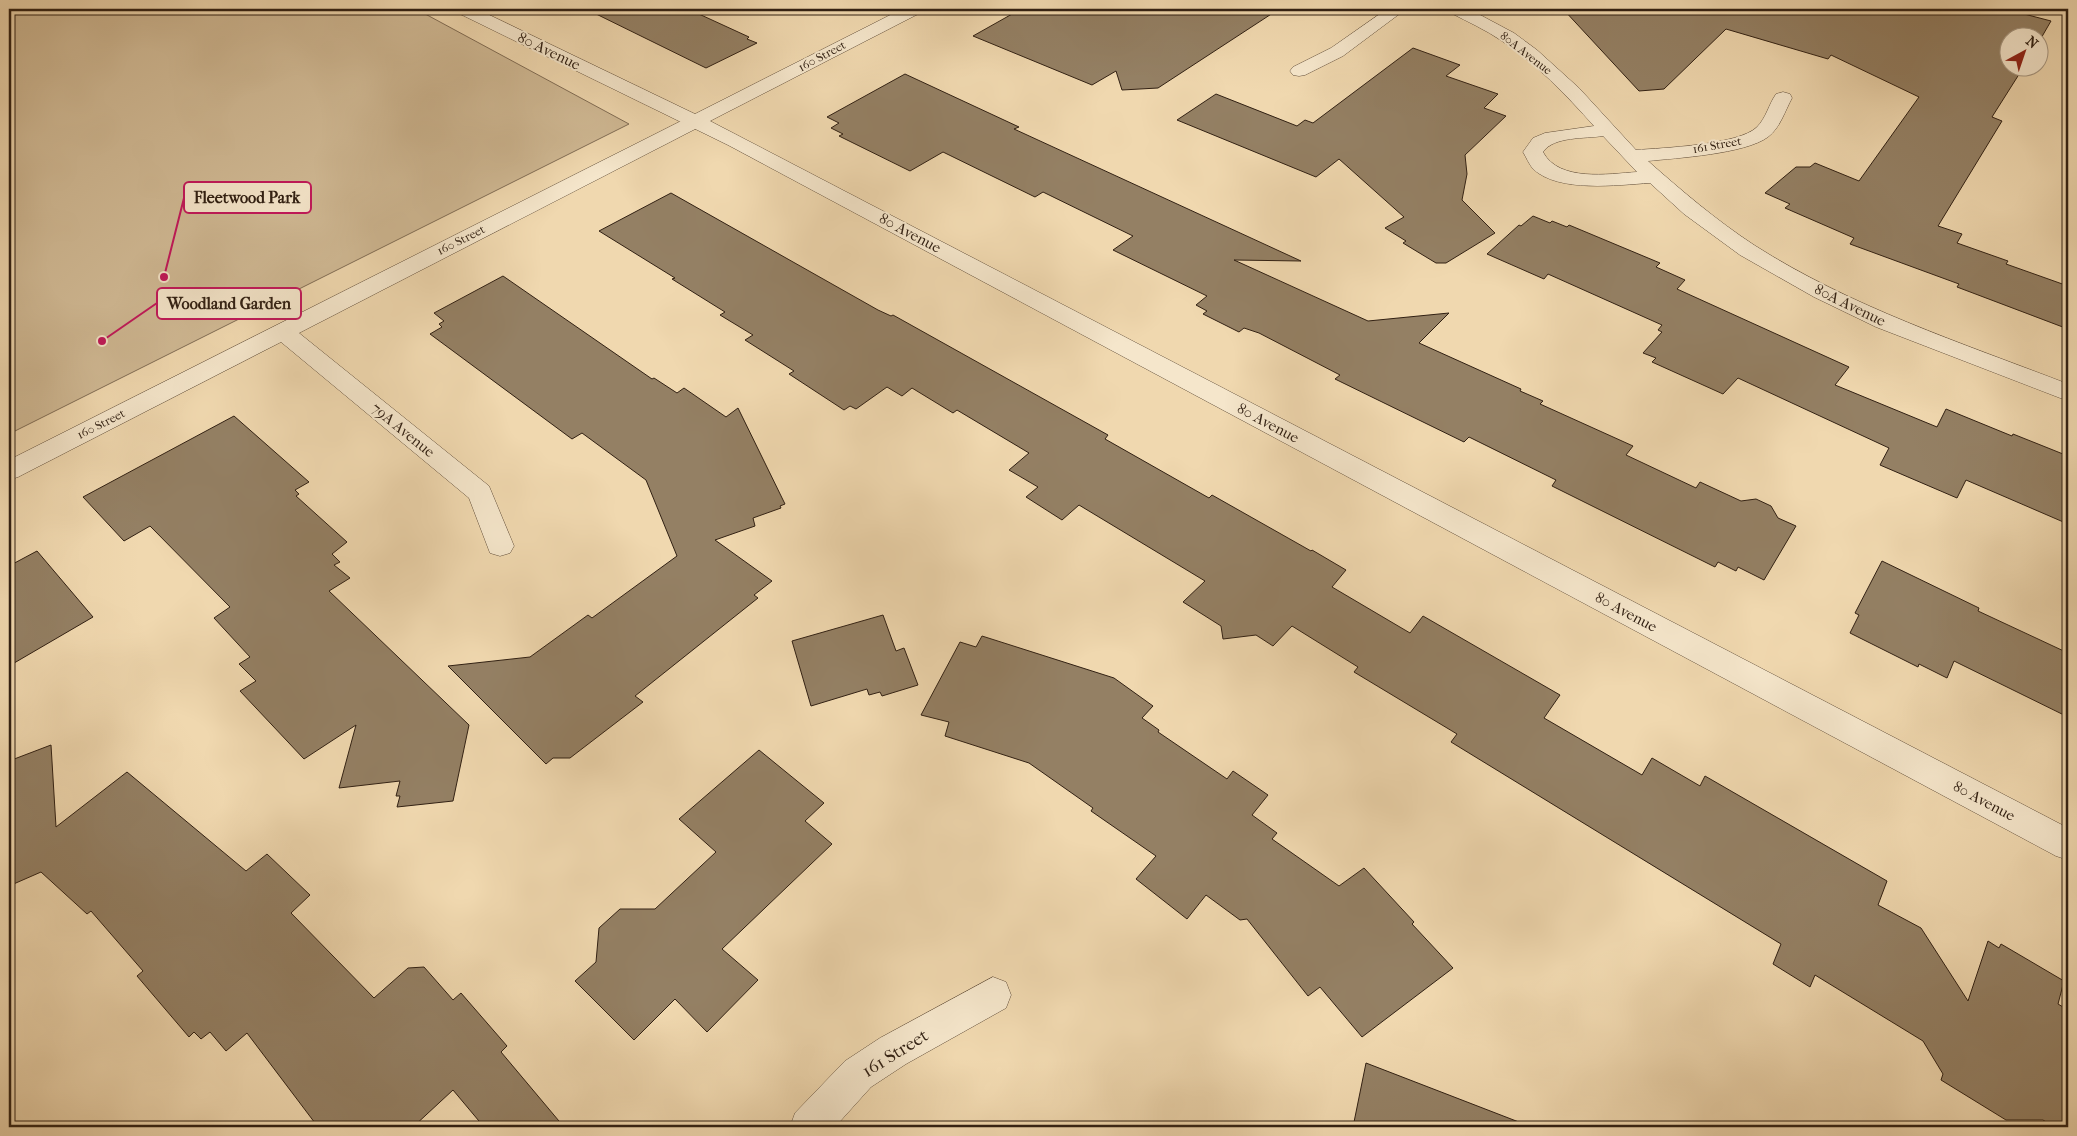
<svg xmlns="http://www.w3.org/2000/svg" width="2077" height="1136" viewBox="0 0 2077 1136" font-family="'IM FELL French Canon',serif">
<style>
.green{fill:#d0b994;stroke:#806c54}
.building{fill:#948064;stroke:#312013}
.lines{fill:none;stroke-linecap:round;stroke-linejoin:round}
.minor-casing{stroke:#614e3a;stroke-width:1}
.tertiary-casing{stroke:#614e3a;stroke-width:1}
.minor{fill:#f5e6cb;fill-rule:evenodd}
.tertiary{fill:#f5e6cb;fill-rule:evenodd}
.labels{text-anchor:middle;stroke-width:4;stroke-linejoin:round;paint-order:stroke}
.far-street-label{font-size:12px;fill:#312013;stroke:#f5e6cb}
.street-label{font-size:15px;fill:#312013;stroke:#f5e6cb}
.near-street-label{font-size:18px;fill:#312013;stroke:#f5e6cb}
.leader{fill:none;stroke:#c2185b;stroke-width:2}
.callout-dot{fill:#c2185b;stroke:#f5e6cb;stroke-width:2}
.callout{fill:#f5e6cb;stroke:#c2185b;stroke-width:2}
.callout-label{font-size:16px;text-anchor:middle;font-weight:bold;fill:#312013}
</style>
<rect width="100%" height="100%" fill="#f0d8af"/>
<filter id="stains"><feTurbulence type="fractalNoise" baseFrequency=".004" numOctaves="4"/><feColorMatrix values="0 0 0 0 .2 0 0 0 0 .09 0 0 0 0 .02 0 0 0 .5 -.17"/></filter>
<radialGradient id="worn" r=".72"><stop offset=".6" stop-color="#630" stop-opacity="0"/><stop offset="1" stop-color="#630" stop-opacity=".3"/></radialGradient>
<path class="green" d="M 9,9 L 416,9 L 629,124 L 9,434 Z"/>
<g class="building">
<path d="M 586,9 L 688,9 L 749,37 L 747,39 L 757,43 L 706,68 Z"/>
<path d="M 1021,9 L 1279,9 L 1158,88 L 1122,90 L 1116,71 L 1092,85 L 973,36 Z"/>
<path d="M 1563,9 L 2005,9 L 2051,21 L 2040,40 L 2040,38 L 2010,38 L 2010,68 L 2023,68 L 1992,117 L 2002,121 L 1938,226 L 1962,234 L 1957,243 L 2008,261 L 2006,264 L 2068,286 L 2068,329 L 1957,287 L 1959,284 L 1850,244 L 1854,238 L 1785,208 L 1790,204 L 1765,193 L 1796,167 L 1810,167 L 1815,163 L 1859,181 L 1919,97 L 1831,55 L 1828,59 L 1726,29 L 1664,89 L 1639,91 Z"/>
<path d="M 1413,48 L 1460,65 L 1446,76 L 1498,94 L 1484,108 L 1506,116 L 1465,155 L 1467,174 L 1462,200 L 1495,233 L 1446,263 L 1436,263 L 1403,243 L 1406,241 L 1385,228 L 1404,217 L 1339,159 L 1316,177 L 1177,120 L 1216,94 L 1297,126 L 1305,120 L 1313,123 Z"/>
<path d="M 905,74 L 1019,127 L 1014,129 L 1301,261 L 1234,260 L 1368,321 L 1449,313 L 1419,343 L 1521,389 L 1520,391 L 1543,401 L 1540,404 L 1633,446 L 1626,455 L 1696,488 L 1700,482 L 1741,501 L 1756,499 L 1771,506 L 1778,518 L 1796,526 L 1764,580 L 1738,567 L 1736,571 L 1718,562 L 1715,567 L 1552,486 L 1556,480 L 1469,437 L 1464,442 L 1335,379 L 1340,375 L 1259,333 L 1244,328 L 1239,332 L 1203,314 L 1207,311 L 1196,305 L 1207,296 L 1113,250 L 1133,236 L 1043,192 L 1035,197 L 943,152 L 910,171 L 839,136 L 843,134 L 831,128 L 839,123 L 827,117 Z"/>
<path d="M 671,193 L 878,310 L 891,316 L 893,315 L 1108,435 L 1105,439 L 1209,498 L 1212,495 L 1311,551 L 1312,550 L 1346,570 L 1332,587 L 1410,633 L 1423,616 L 1560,695 L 1544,718 L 1642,775 L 1652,758 L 1700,786 L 1705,776 L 1887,881 L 1878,905 L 1921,928 L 1968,1001 L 1988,941 L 1999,948 L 2001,944 L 2064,981 L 2058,1004 L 2068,1010 L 2068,1127 L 2054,1127 L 2043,1120 L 2006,1120 L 1941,1080 L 1943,1074 L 1923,1041 L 1815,975 L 1810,987 L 1773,964 L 1781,944 L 1451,742 L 1457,734 L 1354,672 L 1358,667 L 1292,626 L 1273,646 L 1256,635 L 1223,639 L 1221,626 L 1183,602 L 1205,581 L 1079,505 L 1062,520 L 1026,497 L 1038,487 L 1009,470 L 1029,453 L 957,410 L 953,413 L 912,388 L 902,396 L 887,387 L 856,409 L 850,406 L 844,410 L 789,374 L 794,371 L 745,340 L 753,335 L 720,315 L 725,312 L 672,279 L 675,278 L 599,231 Z"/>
<path d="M 1533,216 L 1550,223 L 1552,221 L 1567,227 L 1569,225 L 1660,263 L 1656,267 L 1685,280 L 1677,289 L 1849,367 L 1835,385 L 1937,427 L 1946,409 L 2012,436 L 2013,434 L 2068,456 L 2068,524 L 1966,480 L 1957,498 L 1880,465 L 1889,448 L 1738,378 L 1723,394 L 1652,362 L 1656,358 L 1643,353 L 1662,332 L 1658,330 L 1662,325 L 1548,274 L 1544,279 L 1487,254 L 1519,225 L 1521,226 Z"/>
<path d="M 503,276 L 652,379 L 654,378 L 677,393 L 684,388 L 726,417 L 738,408 L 785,504 L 780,506 L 781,508 L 753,518 L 755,526 L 715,540 L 772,581 L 754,595 L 758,598 L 635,696 L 643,702 L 570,758 L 553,758 L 546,764 L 448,666 L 530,657 L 588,615 L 592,618 L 677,556 L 646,480 L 582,433 L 572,439 L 430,334 L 442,327 L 439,324 L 444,321 L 434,313 Z"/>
<path d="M 234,416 L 309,482 L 295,490 L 299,494 L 296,496 L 347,542 L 332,554 L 340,562 L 334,565 L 350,578 L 329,591 L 469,725 L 453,801 L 397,807 L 400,796 L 396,796 L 400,781 L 339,788 L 356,725 L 304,759 L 240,691 L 256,681 L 239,664 L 250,657 L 214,618 L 230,607 L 150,526 L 124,541 L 83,497 Z"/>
<path d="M 37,551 L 93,617 L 9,666 L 9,566 Z"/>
<path d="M 1882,561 L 1979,608 L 1978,611 L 2068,653 L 2068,717 L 1954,661 L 1947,678 L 1919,664 L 1918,667 L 1850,633 L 1859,615 L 1855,613 Z"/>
<path d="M 883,615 L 896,651 L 904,648 L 918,685 L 882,696 L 880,692 L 869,695 L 867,689 L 811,706 L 792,641 Z"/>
<path d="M 982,636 L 1114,678 L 1153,706 L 1142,718 L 1159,730 L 1158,732 L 1227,779 L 1233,771 L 1268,795 L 1252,815 L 1277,833 L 1272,839 L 1339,886 L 1364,868 L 1414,922 L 1412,924 L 1453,968 L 1362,1037 L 1320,987 L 1308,996 L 1247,919 L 1240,920 L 1206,895 L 1187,919 L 1136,879 L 1156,856 L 1091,811 L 1093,808 L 1029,763 L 945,736 L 949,722 L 921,715 L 960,642 L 976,647 Z"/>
<path d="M 51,745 L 56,827 L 127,772 L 246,871 L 267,854 L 310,895 L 291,913 L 374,998 L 408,968 L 424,967 L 453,1000 L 461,993 L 507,1046 L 501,1052 L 564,1127 L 484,1127 L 453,1090 L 413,1127 L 318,1127 L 247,1033 L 226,1051 L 210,1032 L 201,1039 L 194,1032 L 189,1037 L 137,976 L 143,971 L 91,911 L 87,914 L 41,872 L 9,886 L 9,761 Z"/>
<path d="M 759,750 L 824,803 L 805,821 L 832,844 L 722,949 L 758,980 L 707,1032 L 675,999 L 634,1040 L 575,981 L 596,962 L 599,928 L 620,909 L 655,909 L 716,852 L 679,819 Z"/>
<path d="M 1366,1063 L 1524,1124 L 1523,1127 L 1353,1127 Z"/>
</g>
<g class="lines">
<defs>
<g id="minor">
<path d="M 1387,9 L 1406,9 L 1343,56 L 1305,75 L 1299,76 L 1293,75 L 1290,71 L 1293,67 L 1331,48 Z"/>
<path d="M 1449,9 L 1469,9 L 1514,33 L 1537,50 L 1579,88 L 1636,150 C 1662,148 1739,145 1757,127 C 1766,118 1769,104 1776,94 L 1783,92 L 1790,94 L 1792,98 C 1785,111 1780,128 1768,137 C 1745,154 1677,158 1648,161 C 1682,191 1716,220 1754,245 C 1851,307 1962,343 2068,384 L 2068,401 L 1876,327 L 1814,297 L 1740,255 L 1684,214 L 1650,183 C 1617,185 1559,193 1533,169 C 1529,164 1526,157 1523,152 L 1533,138 L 1545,133 L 1594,126 C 1566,95 1537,64 1502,41 C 1486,30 1468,22 1451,13 ZM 1603,136 L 1637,172 C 1608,174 1559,182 1543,152 C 1554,136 1585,139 1603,136 Z"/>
<path d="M 696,115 L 703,117 L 705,121 L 703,125 L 299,333 L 489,486 L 514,546 L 510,553 L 500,556 L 490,553 L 469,498 L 281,342 L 18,477 L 9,480 L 9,460 L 689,117 Z"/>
<path d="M 993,977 L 1006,982 L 1011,995 L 1006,1008 L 906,1064 L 871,1087 L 835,1127 L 790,1127 L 795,1113 L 845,1061 L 880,1038 Z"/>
</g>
<path id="tertiary" d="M 456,9 L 477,9 L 695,114 L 902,9 L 922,9 L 920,13 L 710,121 L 2068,828 L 2068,860 L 2056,856 L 728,145 L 458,13 Z"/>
</defs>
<use href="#minor" class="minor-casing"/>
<use href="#tertiary" class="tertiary-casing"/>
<use href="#minor" class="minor"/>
<use href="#tertiary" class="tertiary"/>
</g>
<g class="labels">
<g class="far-street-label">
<text transform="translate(1526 53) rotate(38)" y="4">80A Avenue</text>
<text transform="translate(822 56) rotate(-28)" y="4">160 Street</text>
<text transform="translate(1717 145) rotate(-10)" y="4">161 Street</text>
<text transform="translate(461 240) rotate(-27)" y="4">160 Street</text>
<text transform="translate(101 424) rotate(-27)" y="4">160 Street</text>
</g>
<g class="street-label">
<text transform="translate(549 51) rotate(26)" y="5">80 Avenue</text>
<text transform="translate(910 233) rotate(28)" y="5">80 Avenue</text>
<text transform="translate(1850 305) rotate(26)" y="5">80A Avenue</text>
<text transform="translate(1268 423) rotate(28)" y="5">80 Avenue</text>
<text transform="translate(403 430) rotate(39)" y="5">79A Avenue</text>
<text transform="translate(1626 612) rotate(28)" y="5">80 Avenue</text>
<text transform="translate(1984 801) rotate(28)" y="5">80 Avenue</text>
</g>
<g class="near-street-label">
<text transform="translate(895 1053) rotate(-32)" y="6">161 Street</text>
</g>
</g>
<path class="leader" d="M164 277L184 198M102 341L157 303"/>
<g class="callout-dot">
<circle cx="164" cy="277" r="5"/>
<circle cx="102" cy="341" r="5"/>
</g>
<g class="callout">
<rect x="184" y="182" width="127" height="31" rx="5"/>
<rect x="157" y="288" width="144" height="31" rx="5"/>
</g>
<g class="callout-label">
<text x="247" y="203">Fleetwood Park</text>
<text x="229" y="309">Woodland Garden</text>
</g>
<rect width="2077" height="1136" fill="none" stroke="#f0d8af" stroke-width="30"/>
<rect x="10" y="10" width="2057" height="1116" fill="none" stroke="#312013" stroke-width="2.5"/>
<rect x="15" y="15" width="2047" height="1106" fill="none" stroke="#312013"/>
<g transform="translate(2024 52) rotate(40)"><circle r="24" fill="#f5e6cb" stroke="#a79781"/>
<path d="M0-4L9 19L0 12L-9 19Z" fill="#8f2418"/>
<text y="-8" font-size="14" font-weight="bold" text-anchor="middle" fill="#312013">N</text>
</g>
<rect width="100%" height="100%" filter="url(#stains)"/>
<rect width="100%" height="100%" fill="url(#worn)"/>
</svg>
